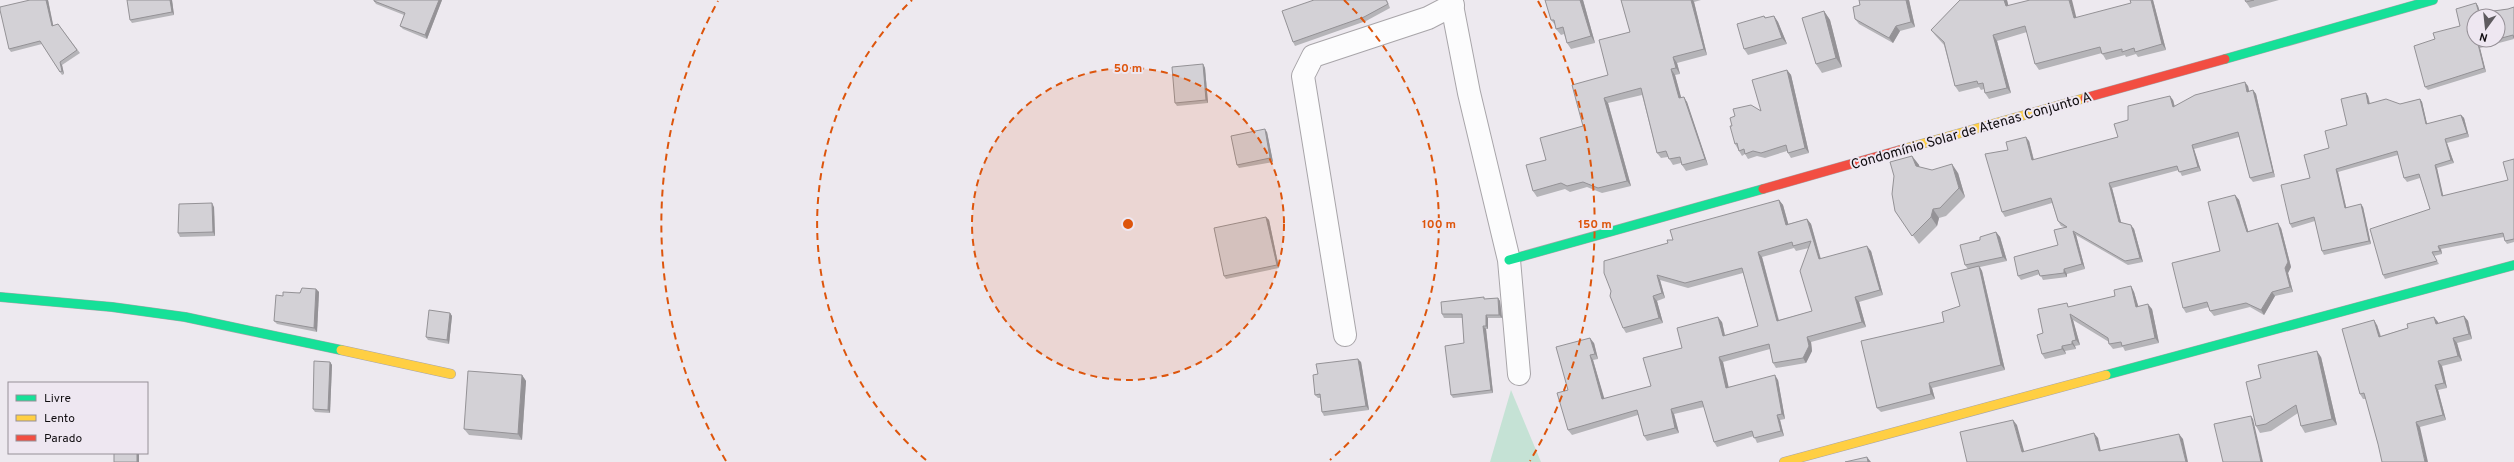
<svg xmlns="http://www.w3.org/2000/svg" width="2514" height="462" viewBox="0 0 2514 462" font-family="Overpass,sans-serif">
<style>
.green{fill:#c5e2d5}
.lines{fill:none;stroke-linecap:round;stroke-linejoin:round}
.street-casing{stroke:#a8a5a9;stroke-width:24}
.fast-casing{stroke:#a8a5a9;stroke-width:10}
.slow-casing{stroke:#a8a5a9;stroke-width:10}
.jam-casing{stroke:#a8a5a9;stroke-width:10}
.street{stroke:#fcfcfd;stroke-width:22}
.fast{stroke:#16e098;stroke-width:9}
.slow{stroke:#ffcf43;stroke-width:9}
.jam{stroke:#f24e42;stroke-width:9}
.wall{fill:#b5b4b8;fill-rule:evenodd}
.shaded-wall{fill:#949296}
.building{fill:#d3d1d6;stroke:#949296;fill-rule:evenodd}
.ring{fill:none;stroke:#dd550c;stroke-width:2;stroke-dasharray:7 5}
.labels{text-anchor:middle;stroke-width:4;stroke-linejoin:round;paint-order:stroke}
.street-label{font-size:14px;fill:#110e11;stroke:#eee7f1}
.centre{fill:#dd550c;stroke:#eee7f1;stroke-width:2}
.ring-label{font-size:12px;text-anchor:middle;font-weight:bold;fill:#dd550c;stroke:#eee7f1;stroke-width:4;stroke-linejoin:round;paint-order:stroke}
</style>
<rect width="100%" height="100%" fill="#ede9ef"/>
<path class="green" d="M 1511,390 L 1541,462 L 1490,462 Z"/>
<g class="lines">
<defs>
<g id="street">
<path d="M 1451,0 L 1469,93 L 1509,260 L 1519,374"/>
<path d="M 1345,335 L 1303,76 L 1313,56 L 1428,18 L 1453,5"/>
</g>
<g id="fast">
<path d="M 2225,59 L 2433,0"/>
<path d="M 1509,260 L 1763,189"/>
<path d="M 0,297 L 112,307 L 185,317 L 341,350"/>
<path d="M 2106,375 L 2514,265"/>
</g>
<g id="slow">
<path d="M 1900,150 L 2085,98"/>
<path d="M 341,350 L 451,374"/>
<path d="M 1784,462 L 2106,375"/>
</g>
<g id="jam">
<path d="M 2085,98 L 2225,59"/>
<path d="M 1763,189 L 1900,150"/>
</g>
</defs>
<use href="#street" class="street-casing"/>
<use href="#fast" class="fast-casing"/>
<use href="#slow" class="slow-casing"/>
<use href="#jam" class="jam-casing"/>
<use href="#street" class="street"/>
<use href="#fast" class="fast"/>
<use href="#slow" class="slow"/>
<use href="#jam" class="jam"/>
</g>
<g class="wall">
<path d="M 30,0 L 48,0 L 53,26 L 58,24 L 80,53 L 62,65 L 64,74 L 62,75 L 42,44 L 11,52 L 9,49 Z"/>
<path d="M 172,0 L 174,15 L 132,23 L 130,20 Z"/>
<path d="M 442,0 L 427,39 L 403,29 L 400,26 L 404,15 L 376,4 L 374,1 Z"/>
<path d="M 1387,0 L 1390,8 L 1366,21 L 1295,46 L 1293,42 Z"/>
<path d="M 1545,0 L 1583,0 L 1595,43 L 1571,49 L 1567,43 L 1564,34 L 1561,35 L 1556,29 L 1556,26 L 1551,20 Z"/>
<path d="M 1621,0 L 1701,0 L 1694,2 L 1707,55 L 1677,63 L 1680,74 L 1675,75 L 1681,98 L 1687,102 L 1708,165 L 1686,171 L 1682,165 L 1681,163 L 1673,165 L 1668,157 L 1661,158 L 1657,153 L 1642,95 L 1608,103 L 1631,186 L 1602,193 L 1587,187 L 1570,192 L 1565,189 L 1537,197 L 1533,191 L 1546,160 L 1583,126 L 1608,75 L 1630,32 Z"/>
<path d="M 1859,0 L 1909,0 L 1915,27 L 1900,31 L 1893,43 L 1859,24 L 1855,19 L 1860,5 Z"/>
<path d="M 1960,0 L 2007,0 L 2008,6 L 2077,18 L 2153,0 L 2166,50 L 2138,57 L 2136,54 L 2126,57 L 2125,55 L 2106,60 L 2102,53 L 2039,70 L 2035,64 L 2027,32 L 1997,41 L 2011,93 L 1989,99 L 1985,93 L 1984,89 L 1981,90 L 1979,87 L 1959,92 L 1955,86 L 1944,45 L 1935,35 L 1931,30 Z"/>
<path d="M 2245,0 L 2279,0 L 2250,8 L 2246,2 Z"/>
<path d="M 2476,3 L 2478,6 L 2480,13 L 2508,9 L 2514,39 L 2480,48 L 2486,72 L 2428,90 L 2425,87 L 2460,26 ZM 2498,16 L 2498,40 L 2474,40 Z"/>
<path d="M 1824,11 L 1830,20 L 1842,67 L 1822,73 L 1816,64 Z"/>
<path d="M 1764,16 L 1766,18 L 1774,16 L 1778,22 L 1787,44 L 1748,55 L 1744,49 Z"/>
<path d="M 1203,64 L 1205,68 L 1208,103 L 1177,106 L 1175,103 Z"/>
<path d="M 1787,70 L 1791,75 L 1809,153 L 1791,158 L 1788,153 L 1787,151 L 1765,158 L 1757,156 L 1748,159 L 1745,154 L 1742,156 L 1735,144 L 1732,126 L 1735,116 L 1761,111 Z"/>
<path d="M 2248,86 L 2249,91 L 2253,90 L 2256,94 L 2275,177 L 2253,182 L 2250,178 L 2239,137 L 2194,149 L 2201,171 L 2182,176 L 2179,170 L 2112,188 L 2121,222 L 2134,229 L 2143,262 L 2128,265 L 2076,235 L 2085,269 L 2067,274 L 2067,277 L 2043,280 L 2040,274 L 2021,280 L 2018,276 L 2058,245 L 2064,227 L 2061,226 L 2058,221 L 2052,203 L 2005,217 L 2002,212 L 2008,150 L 2029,141 L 2034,160 L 2118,137 L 2128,120 L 2173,100 L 2175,107 Z"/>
<path d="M 2366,93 L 2368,96 L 2370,103 L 2400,104 L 2420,99 L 2422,102 L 2427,124 L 2461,115 L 2464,118 L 2469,137 L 2447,143 L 2454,163 L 2437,168 L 2443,196 L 2508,180 L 2514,159 L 2514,242 L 2507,244 L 2505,241 L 2504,237 L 2441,249 L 2442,254 L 2434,256 L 2439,264 L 2385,279 L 2383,275 L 2430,209 L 2420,178 L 2407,182 L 2404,178 L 2398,155 L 2338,172 L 2346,207 L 2363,207 L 2371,244 L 2324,255 L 2322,251 L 2315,221 L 2292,228 L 2290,224 L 2310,178 L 2347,125 Z"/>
<path d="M 1267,132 L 1273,162 L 1239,168 L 1237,165 Z"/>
<path d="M 1912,156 L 1919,165 L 1919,167 L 1932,170 L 1958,173 L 1965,197 L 1946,216 L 1939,218 L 1937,226 L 1919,244 L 1895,211 Z"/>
<path d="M 2235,195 L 2239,200 L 2248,231 L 2281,228 L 2291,267 L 2288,273 L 2293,292 L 2275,296 L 2264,315 L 2250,307 L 2214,316 L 2210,311 L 2209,307 L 2186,313 L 2183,308 L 2220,251 Z"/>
<path d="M 1779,200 L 1783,205 L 1788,224 L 1807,219 L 1811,224 L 1821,259 L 1871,251 L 1883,295 L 1859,302 L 1866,327 L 1811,342 L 1812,351 L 1806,363 L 1776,368 L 1773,363 L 1770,349 L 1723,362 L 1728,387 L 1778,380 L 1785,419 L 1780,420 L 1784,436 L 1757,443 L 1754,436 L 1717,447 L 1714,442 L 1704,407 L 1674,414 L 1679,433 L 1647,441 L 1644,436 L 1638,415 L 1572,435 L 1568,430 L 1568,390 L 1594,343 L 1598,359 L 1593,360 L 1604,399 L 1651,386 L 1682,348 L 1722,322 L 1725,335 L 1758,326 L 1743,273 L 1688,288 L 1660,280 L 1665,298 L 1657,301 L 1663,323 L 1626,333 L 1623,328 L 1668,243 L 1673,240 ZM 1794,248 L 1796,251 L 1809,248 L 1812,311 L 1779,320 L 1762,257 Z"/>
<path d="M 214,207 L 215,236 L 180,237 L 178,233 Z"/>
<path d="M 1266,217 L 1269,220 L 1279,268 L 1226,279 L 1224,276 Z"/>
<path d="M 1996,232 L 2000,237 L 2007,261 L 1980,267 L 1982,271 L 2005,370 L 1932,388 L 1935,399 L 1881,412 L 1877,408 L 1944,322 L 1960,306 L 1968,269 L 1965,265 L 1980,240 Z"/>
<path d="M 2131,286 L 2134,292 L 2138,306 L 2152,309 L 2159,343 L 2125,351 L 2123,347 L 2113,349 L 2109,344 L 2109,342 L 2073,320 L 2080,345 L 2075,346 L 2076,349 L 2065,351 L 2066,354 L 2045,359 L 2042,354 L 2043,333 L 2069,307 L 2115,296 Z"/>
<path d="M 316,289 L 319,292 L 317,332 L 277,324 L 274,321 L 283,296 Z"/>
<path d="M 1498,298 L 1500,301 L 1502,318 L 1488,318 L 1488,329 L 1486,329 L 1493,393 L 1453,398 L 1451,395 L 1464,343 L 1463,318 L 1444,318 L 1442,314 L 1485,299 Z"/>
<path d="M 450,313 L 452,316 L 449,344 L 428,340 L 426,337 Z"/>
<path d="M 2464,316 L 2468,321 L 2472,339 L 2457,343 L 2462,361 L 2442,366 L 2447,388 L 2438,390 L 2446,420 L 2420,427 L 2378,444 L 2366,399 L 2363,399 L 2360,394 L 2377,325 L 2381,336 L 2408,328 L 2434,317 L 2438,323 Z"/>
<path d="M 2321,357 L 2337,425 L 2305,433 L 2301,426 L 2298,413 L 2271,431 L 2260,433 L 2256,426 L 2261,378 Z"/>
<path d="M 330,362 L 332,365 L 330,413 L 315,412 L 313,409 Z"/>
<path d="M 1361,362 L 1369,410 L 1324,416 L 1322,412 L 1320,398 L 1318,398 L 1315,395 L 1318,374 Z"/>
<path d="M 522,375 L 526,381 L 522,440 L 469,435 L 464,429 Z"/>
</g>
<g class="shaded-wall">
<path d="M 46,0 L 48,0 L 54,29 L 52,26 Z"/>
<path d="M 170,0 L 172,0 L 174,15 L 172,12 Z"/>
<path d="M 439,0 L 442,0 L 427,39 L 425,35 Z"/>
<path d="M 1580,0 L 1583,0 L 1595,43 L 1591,36 Z"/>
<path d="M 1691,0 L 1693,0 L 1694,2 L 1707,55 L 1704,49 Z"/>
<path d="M 1906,0 L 1909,0 L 1915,27 L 1911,22 Z"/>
<path d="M 2004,0 L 2007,0 L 2010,12 L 2006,6 Z"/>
<path d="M 2069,0 L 2072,0 L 2078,24 L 2074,18 Z"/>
<path d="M 2151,0 L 2153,0 L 2166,50 L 2162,44 Z"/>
<path d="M 2476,3 L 2478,6 L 2481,16 L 2479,13 Z"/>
<path d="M 1824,11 L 1830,20 L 1842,67 L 1836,58 Z"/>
<path d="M 1774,16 L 1778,22 L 1787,44 L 1782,38 Z"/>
<path d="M 1896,26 L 1900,31 L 1893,43 L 1889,38 Z"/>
<path d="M 1993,35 L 1997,41 L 2011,93 L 2007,88 Z"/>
<path d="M 2478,44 L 2480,48 L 2486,72 L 2484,68 Z"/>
<path d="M 1673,57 L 1677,63 L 1680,74 L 1676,68 Z"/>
<path d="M 60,62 L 62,65 L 64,74 L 62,71 Z"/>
<path d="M 1203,64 L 1205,68 L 1208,103 L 1206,100 Z"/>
<path d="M 1671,69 L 1675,75 L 1683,104 L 1679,98 Z"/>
<path d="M 1787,70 L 1791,75 L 1809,153 L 1805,148 Z"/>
<path d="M 2245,82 L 2248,86 L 2250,96 L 2247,92 Z"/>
<path d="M 2253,90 L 2256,94 L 2275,177 L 2273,172 Z"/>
<path d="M 2366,93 L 2368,96 L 2370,107 L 2368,104 Z"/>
<path d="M 2170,96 L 2173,100 L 2176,112 L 2173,107 Z"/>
<path d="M 1684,97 L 1687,102 L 1708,165 L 1705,159 Z"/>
<path d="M 1604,98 L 1608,103 L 1631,186 L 1627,181 Z"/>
<path d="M 2420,99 L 2422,102 L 2428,128 L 2426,124 Z"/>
<path d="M 2461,115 L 2464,118 L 2469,137 L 2467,133 Z"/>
<path d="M 1265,129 L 1267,132 L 1273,162 L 1270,158 Z"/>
<path d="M 2026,137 L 2029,141 L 2035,165 L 2032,160 Z"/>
<path d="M 2445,139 L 2447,143 L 2454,163 L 2451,160 Z"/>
<path d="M 2192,145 L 2194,149 L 2201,171 L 2198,167 Z"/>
<path d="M 1912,156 L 1919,165 L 1922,175 L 1916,166 Z"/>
<path d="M 1952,164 L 1958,173 L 1965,197 L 1959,188 Z"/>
<path d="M 2435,165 L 2437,168 L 2444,199 L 2442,196 Z"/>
<path d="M 2336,169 L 2338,172 L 2347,211 L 2345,208 Z"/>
<path d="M 2109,183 L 2112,188 L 2122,226 L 2119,222 Z"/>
<path d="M 2235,195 L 2239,200 L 2250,237 L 2247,232 Z"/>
<path d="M 1779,200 L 1783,205 L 1790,230 L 1786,225 Z"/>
<path d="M 212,203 L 214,207 L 215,236 L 213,232 Z"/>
<path d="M 2361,204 L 2363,207 L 2371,244 L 2369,241 Z"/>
<path d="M 1933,209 L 1939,218 L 1937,226 L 1931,217 Z"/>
<path d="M 1266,217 L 1269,220 L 1279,268 L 1277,265 Z"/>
<path d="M 1807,219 L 1811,224 L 1822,264 L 1819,259 Z"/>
<path d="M 2278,223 L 2281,228 L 2291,267 L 2288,273 L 2293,292 L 2290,287 L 2285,268 Z"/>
<path d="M 2131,225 L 2134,229 L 2143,262 L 2140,258 Z"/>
<path d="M 2073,231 L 2076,235 L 2085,269 L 2082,264 Z"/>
<path d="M 1996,232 L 2000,237 L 2007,261 L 2003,257 Z"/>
<path d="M 1867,246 L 1871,251 L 1883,295 L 1880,290 Z"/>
<path d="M 2438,246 L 2441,249 L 2442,254 L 2440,251 Z"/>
<path d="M 1758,252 L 1762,257 L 1780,326 L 1777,321 Z"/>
<path d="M 1979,266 L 1982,271 L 2005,370 L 2001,365 Z"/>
<path d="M 2064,269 L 2067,274 L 2067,277 L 2064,273 Z"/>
<path d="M 1657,275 L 1660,280 L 1665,298 L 1662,293 Z"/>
<path d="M 2131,286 L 2134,292 L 2140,312 L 2136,307 Z"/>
<path d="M 316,289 L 319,292 L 317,332 L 314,328 Z"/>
<path d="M 2272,292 L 2275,296 L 2264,315 L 2261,310 Z"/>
<path d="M 1653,296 L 1657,301 L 1663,323 L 1659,318 Z"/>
<path d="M 1855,297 L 1859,302 L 1866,327 L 1862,322 Z"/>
<path d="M 1498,298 L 1500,301 L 1502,318 L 1499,315 Z"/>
<path d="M 2148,304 L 2152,309 L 2159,343 L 2155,338 Z"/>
<path d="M 450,313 L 452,316 L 449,344 L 447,340 Z"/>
<path d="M 2070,314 L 2073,320 L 2080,345 L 2076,340 Z"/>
<path d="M 1486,315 L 1488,318 L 1488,329 L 1486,326 Z"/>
<path d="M 2464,316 L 2468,321 L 2472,339 L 2469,334 Z"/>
<path d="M 1718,317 L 1722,322 L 1726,341 L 1723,336 Z"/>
<path d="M 2434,317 L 2438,322 L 2439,329 L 2436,324 Z"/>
<path d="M 2374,320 L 2377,325 L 2382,342 L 2379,337 Z"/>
<path d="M 1483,326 L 1486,329 L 1493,393 L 1491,390 Z"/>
<path d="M 1807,337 L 1811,342 L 1812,351 L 1806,363 L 1803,358 Z"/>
<path d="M 1590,338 L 1594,343 L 1598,359 L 1595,354 Z"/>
<path d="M 2453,338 L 2457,343 L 2462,361 L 2458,356 Z"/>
<path d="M 2072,341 L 2075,346 L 2076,349 L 2072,344 Z"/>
<path d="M 2062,346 L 2065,351 L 2066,354 L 2062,349 Z"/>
<path d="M 2317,351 L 2321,357 L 2337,425 L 2332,419 Z"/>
<path d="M 1590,355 L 1593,360 L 1606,404 L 1602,399 Z"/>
<path d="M 1719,357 L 1723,362 L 1730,393 L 1726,388 Z"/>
<path d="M 1358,359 L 1361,362 L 1369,410 L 1366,406 Z"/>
<path d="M 2438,361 L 2442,366 L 2447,388 L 2444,383 Z"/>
<path d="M 330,362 L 332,365 L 330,413 L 328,410 Z"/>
<path d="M 522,375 L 526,381 L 522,440 L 518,434 Z"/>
<path d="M 1775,375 L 1778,380 L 1785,419 L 1782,414 Z"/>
<path d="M 1929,383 L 1932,388 L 1935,399 L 1931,394 Z"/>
<path d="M 2435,385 L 2438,390 L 2446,420 L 2443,415 Z"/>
<path d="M 1671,409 L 1674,414 L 1679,433 L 1675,428 Z"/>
<path d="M 1777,415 L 1780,420 L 1784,436 L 1781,431 Z"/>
<path d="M 2251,416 L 2253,419 L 2263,462 L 2261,462 Z"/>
<path d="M 2013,420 L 2017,425 L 2026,458 L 2022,452 Z"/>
<path d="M 2416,422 L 2420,427 L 2428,462 L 2425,462 Z"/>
<path d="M 2094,433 L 2098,438 L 2102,456 L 2099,451 Z"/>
<path d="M 2179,434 L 2183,439 L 2188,462 L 2186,462 Z"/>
<rect x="137" y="453" width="2" height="9"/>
<path d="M 1867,457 L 1871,462 L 1868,462 Z"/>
</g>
<g class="building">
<path d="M 30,0 L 46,0 L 52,26 L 58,24 L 77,50 L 60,62 L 62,71 L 60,72 L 40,41 L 9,49 L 0,10 L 0,7 Z"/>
<path d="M 127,0 L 170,0 L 172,12 L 130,20 Z"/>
<path d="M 374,0 L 439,0 L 425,35 L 400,26 L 405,13 L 374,1 Z"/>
<path d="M 1314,0 L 1386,0 L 1388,4 L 1364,17 L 1293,42 L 1282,11 Z"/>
<path d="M 1545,0 L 1580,0 L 1591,36 L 1567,43 L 1563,27 L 1556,29 L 1554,20 L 1551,20 Z"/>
<path d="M 1621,0 L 1691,0 L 1704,49 L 1673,57 L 1676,68 L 1671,69 L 1679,98 L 1684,97 L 1705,159 L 1682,165 L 1680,157 L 1669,159 L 1666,151 L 1657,153 L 1641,88 L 1604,98 L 1627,181 L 1598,188 L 1583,182 L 1567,186 L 1561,183 L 1533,191 L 1526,165 L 1546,160 L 1540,138 L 1583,126 L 1572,85 L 1608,75 L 1599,40 L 1630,32 Z"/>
<path d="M 1859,0 L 1906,0 L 1911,22 L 1896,26 L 1889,38 L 1855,19 L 1853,7 L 1860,5 Z"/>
<path d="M 1960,0 L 2004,0 L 2006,6 L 2030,0 L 2069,0 L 2074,18 L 2131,3 L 2130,0 L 2151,0 L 2162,44 L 2135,52 L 2134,48 L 2122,52 L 2122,49 L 2102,54 L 2100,47 L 2035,64 L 2025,26 L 1993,35 L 2007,88 L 1985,93 L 1983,83 L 1978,84 L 1977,81 L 1955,86 L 1944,42 L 1931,30 Z"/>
<path d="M 2245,0 L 2254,0 L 2246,2 Z"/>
<path d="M 2476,3 L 2479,13 L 2508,9 L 2514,7 L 2514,38 L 2513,35 L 2498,39 L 2498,16 L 2474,16 L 2474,40 L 2494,40 L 2478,44 L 2484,68 L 2425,87 L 2414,46 L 2435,39 L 2433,33 L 2460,26 L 2456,9 Z"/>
<path d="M 1824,11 L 1836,58 L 1816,64 L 1802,18 Z"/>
<path d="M 1764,16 L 1765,18 L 1774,16 L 1782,38 L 1744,49 L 1737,24 Z"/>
<path d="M 1203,64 L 1206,100 L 1175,103 L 1172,67 Z"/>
<path d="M 1787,70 L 1805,148 L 1788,153 L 1786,145 L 1761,153 L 1753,151 L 1745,154 L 1744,149 L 1739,151 L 1737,143 L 1735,144 L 1730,126 L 1732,126 L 1730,118 L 1735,116 L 1733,109 L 1751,105 L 1761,111 L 1752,80 Z"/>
<path d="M 2245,82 L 2247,92 L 2253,90 L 2273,172 L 2250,178 L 2238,132 L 2192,145 L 2198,167 L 2179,172 L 2177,166 L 2109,183 L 2119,222 L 2131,225 L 2140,258 L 2125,261 L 2073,231 L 2082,264 L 2064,269 L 2064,273 L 2040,276 L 2038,270 L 2018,276 L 2014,257 L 2058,245 L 2054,230 L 2067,227 L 2058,221 L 2051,198 L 2002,212 L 1985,154 L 2008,150 L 2006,142 L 2026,137 L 2032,160 L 2118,137 L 2114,124 L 2128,120 L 2128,106 L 2170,96 L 2173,107 L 2195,95 Z"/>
<path d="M 2366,93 L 2368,104 L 2386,99 L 2400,104 L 2420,99 L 2426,124 L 2461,115 L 2467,133 L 2445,139 L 2451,160 L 2435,165 L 2442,196 L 2508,180 L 2503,162 L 2514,159 L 2514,239 L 2505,241 L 2503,233 L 2438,246 L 2440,251 L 2432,252 L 2437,261 L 2383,275 L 2370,229 L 2430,209 L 2419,174 L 2404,178 L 2397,151 L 2336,169 L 2345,208 L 2361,204 L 2369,241 L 2322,251 L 2314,217 L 2290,224 L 2281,185 L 2310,178 L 2304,155 L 2329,148 L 2325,131 L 2347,125 L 2341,99 Z"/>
<path d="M 1265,129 L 1270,158 L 1237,165 L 1231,136 Z"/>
<path d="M 1912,156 L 1916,166 L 1932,170 L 1952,164 L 1959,188 L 1940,208 L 1933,209 L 1931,217 L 1912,236 L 1895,211 L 1892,194 L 1894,176 L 1890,162 Z"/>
<path d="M 2235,195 L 2247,232 L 2278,223 L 2288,262 L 2285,268 L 2290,287 L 2272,292 L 2261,310 L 2246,303 L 2210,311 L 2207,302 L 2183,308 L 2172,263 L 2220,251 L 2208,202 Z"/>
<path d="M 1779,200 L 1786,225 L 1807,219 L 1819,259 L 1867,246 L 1880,290 L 1855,297 L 1862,322 L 1807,337 L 1809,346 L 1803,358 L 1773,363 L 1769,344 L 1719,357 L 1726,388 L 1775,375 L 1782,414 L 1777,415 L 1781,431 L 1754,438 L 1752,431 L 1714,442 L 1702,401 L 1671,409 L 1675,428 L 1644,436 L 1637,410 L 1568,430 L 1557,393 L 1568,390 L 1556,347 L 1590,338 L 1595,354 L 1590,355 L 1602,399 L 1651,386 L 1643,358 L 1682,348 L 1677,328 L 1718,317 L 1723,336 L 1758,326 L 1742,268 L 1685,283 L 1657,275 L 1662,293 L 1653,296 L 1659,318 L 1623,328 L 1610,296 L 1611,291 L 1604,273 L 1604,261 L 1668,243 L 1667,240 L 1673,240 L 1670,230 ZM 1811,241 L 1800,271 L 1812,311 L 1777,321 L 1758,252 L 1792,242 L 1793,246 Z"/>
<path d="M 212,203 L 213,232 L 178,233 L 179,204 Z"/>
<path d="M 1266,217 L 1277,265 L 1224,276 L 1214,228 Z"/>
<path d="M 1996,232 L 2003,257 L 1965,265 L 1960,245 L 1980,240 L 1980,237 Z"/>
<path d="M 1979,266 L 2001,365 L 1929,383 L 1931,394 L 1877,408 L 1861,341 L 1944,322 L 1942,312 L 1960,306 L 1951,273 Z"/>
<path d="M 2131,286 L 2136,307 L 2148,304 L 2155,338 L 2122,346 L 2121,342 L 2109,344 L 2108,338 L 2070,314 L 2076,340 L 2072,341 L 2072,344 L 2062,346 L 2062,349 L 2042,354 L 2037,335 L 2043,333 L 2038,309 L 2067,303 L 2068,307 L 2115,296 L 2114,290 Z"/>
<path d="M 302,288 L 316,289 L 314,328 L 274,321 L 276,295 L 283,296 L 283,292 L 300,293 Z"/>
<path d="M 1484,297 L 1484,299 L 1498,298 L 1499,315 L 1486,315 L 1486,326 L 1483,326 L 1491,390 L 1451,395 L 1445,346 L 1464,343 L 1462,314 L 1442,314 L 1441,302 Z"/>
<path d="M 429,310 L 450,313 L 447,340 L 426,337 Z"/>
<path d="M 2464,316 L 2469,334 L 2453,338 L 2458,356 L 2438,361 L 2444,383 L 2435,385 L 2443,415 L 2416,422 L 2425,462 L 2382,462 L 2378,444 L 2364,393 L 2360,394 L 2342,329 L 2374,320 L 2379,337 L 2408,328 L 2407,324 L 2434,317 L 2436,324 Z"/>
<path d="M 2317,351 L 2332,419 L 2301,426 L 2296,405 L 2266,424 L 2256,426 L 2246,382 L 2261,378 L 2258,365 Z"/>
<path d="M 1358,359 L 1366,406 L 1322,412 L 1320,394 L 1315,395 L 1313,375 L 1318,374 L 1316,364 Z"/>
<path d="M 314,361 L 330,362 L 328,410 L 313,409 Z"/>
<path d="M 468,371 L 522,375 L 518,434 L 464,429 Z"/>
<path d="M 2251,416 L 2261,462 L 2223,462 L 2214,424 Z"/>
<path d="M 2013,420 L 2022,452 L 2094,433 L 2099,451 L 2179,434 L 2186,462 L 1967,462 L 1960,432 Z"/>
<rect x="114" y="453" width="23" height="9"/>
<path d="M 1867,457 L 1868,462 L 1845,462 Z"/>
</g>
<circle cx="1128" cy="224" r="156" fill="#dd550c" fill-opacity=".12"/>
<g class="ring">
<circle cx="1128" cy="224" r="156"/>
<path d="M926 460A311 311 0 0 1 912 0M1344 0A311 311 0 0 1 1330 460"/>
<path d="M726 461A467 467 0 0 1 718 1M1538 1A467 467 0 0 1 1530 461"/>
</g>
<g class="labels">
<g class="street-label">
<text transform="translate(1971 130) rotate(-16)" y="5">Condomínio Solar de Atenas Conjunto A</text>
</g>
</g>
<circle cx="1128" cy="224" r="6" class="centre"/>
<g class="ring-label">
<text x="1128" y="72">50 m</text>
<text x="1439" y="228">100 m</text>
<text x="1595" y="228">150 m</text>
</g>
<rect x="8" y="382" width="140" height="72" fill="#eee7f1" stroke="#969097"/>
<rect x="16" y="395" width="20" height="6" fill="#16e098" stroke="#969097"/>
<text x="44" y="402" font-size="12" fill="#110e11">Livre</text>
<rect x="16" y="415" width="20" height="6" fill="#ffcf43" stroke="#969097"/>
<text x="44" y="422" font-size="12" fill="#110e11">Lento</text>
<rect x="16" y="435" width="20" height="6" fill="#f24e42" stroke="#969097"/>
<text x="44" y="442" font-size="12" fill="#110e11">Parado</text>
<g transform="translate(2486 28) rotate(195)"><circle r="19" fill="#eee7f1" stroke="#969097"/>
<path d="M0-3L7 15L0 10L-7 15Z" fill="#5e5b5f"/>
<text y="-6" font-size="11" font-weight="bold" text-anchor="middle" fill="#110e11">N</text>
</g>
</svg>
